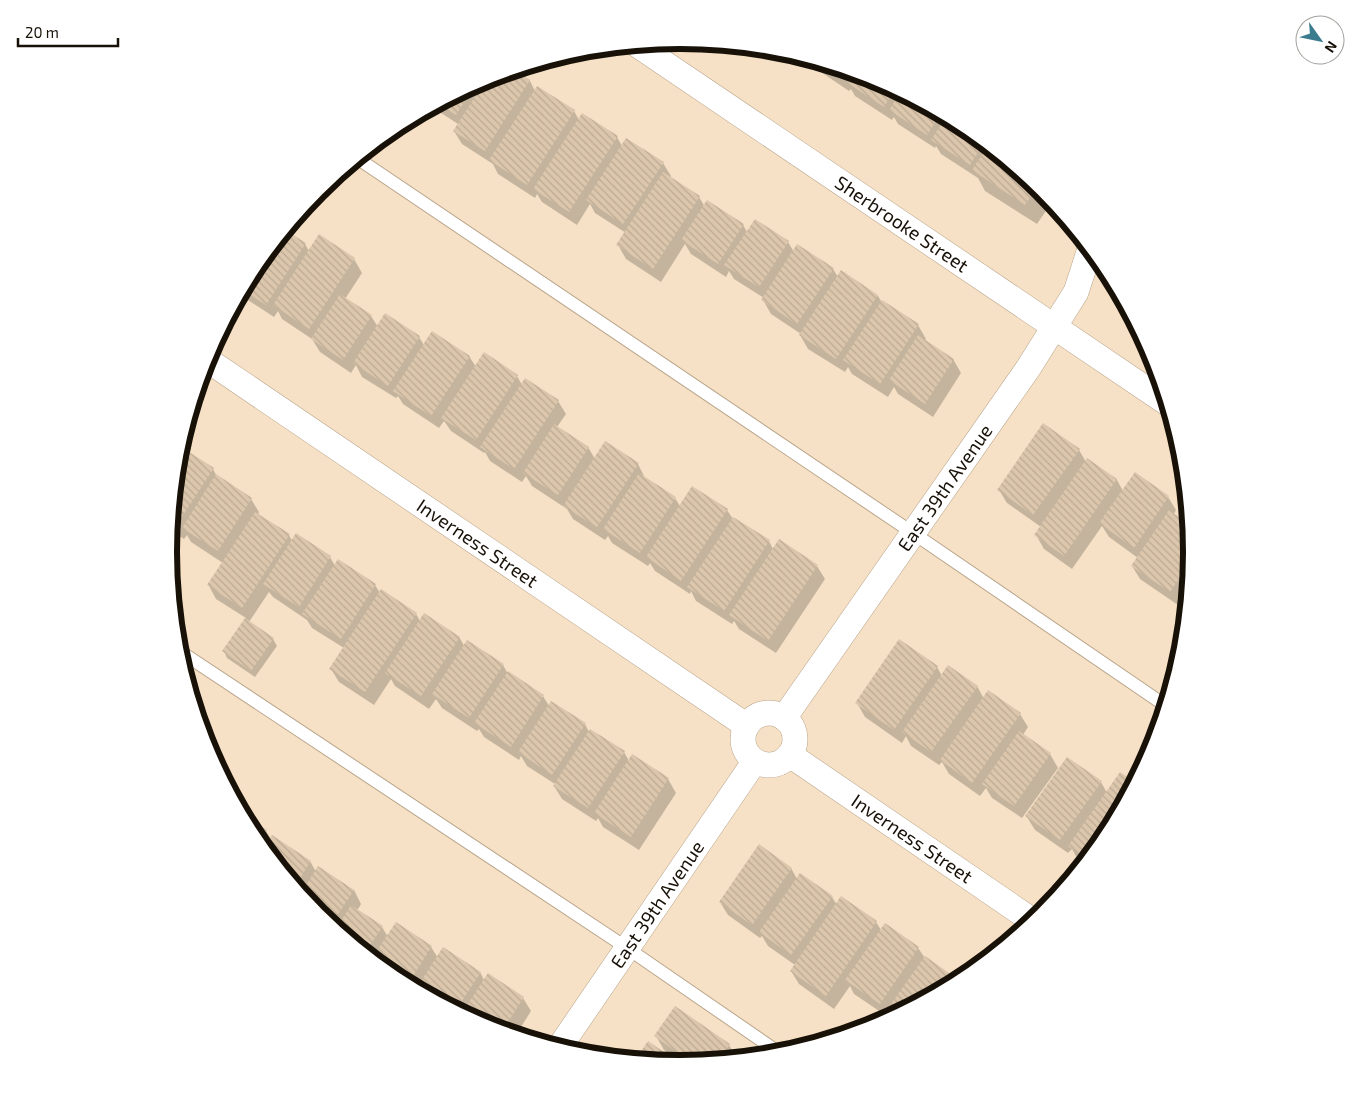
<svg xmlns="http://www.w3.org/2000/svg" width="1360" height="1104" viewBox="0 0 1360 1104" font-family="'Exo 2',sans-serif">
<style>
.shadow{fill:#0003}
.building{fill:url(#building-back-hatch)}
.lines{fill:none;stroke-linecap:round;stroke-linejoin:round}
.service-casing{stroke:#b9a58b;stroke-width:14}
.minor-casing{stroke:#b9a58b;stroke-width:26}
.service{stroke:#fff;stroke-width:12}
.minor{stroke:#fff;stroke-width:25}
.labels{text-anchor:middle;stroke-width:4.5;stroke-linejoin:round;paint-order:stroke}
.street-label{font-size:19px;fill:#181108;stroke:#fff}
.rim{fill:none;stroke:#181108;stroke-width:6}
</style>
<defs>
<pattern id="building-back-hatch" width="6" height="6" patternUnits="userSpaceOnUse" patternTransform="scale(1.25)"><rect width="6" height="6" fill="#dcc7ad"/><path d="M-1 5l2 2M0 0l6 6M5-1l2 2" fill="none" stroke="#bcaa93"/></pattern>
</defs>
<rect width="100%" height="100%" fill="#f6e1c6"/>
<g class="shadow">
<path d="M 789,53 L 876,79 L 965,126 L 1042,190 L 1052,202 L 1037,224 L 985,191 L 978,178 L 941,154 L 936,146 L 935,148 L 898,124 L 894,117 L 892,120 L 855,96 L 851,89 L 849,91 L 815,68 L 809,59 L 806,64 Z"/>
<path d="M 513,70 L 530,81 L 535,91 L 537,87 L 574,111 L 579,120 L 617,137 L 622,146 L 663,163 L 671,176 L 670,178 L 699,197 L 705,207 L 743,225 L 747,232 L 788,242 L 794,252 L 833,269 L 838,277 L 878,296 L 881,301 L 918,325 L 926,339 L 924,341 L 953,359 L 961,373 L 933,417 L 898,394 L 894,387 L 888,397 L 852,374 L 848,367 L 845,372 L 808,349 L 800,335 L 801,334 L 771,314 L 763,300 L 764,298 L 734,279 L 729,271 L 726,277 L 691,254 L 685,244 L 661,282 L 626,259 L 618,245 L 626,233 L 595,213 L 590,204 L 577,225 L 542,202 L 537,194 L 535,198 L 498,174 L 493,164 L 462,144 L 454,131 L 458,124 L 432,107 L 484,79 Z"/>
<path d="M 319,236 L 354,259 L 362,273 L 345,299 L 371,316 L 378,327 L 419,337 L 424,345 L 469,356 L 476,367 L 517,376 L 522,385 L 558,401 L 566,414 L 557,427 L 588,447 L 595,459 L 638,464 L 645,478 L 675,498 L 680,506 L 727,510 L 733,519 L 769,541 L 773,549 L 817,566 L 825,579 L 776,653 L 739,629 L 734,621 L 732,624 L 696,601 L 691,591 L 690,594 L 655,571 L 650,563 L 648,566 L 612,543 L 608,536 L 605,540 L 573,519 L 567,509 L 532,486 L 526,476 L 522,482 L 490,461 L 485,452 L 484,453 L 451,431 L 444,421 L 439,428 L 403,404 L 398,396 L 396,398 L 362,377 L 356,365 L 351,373 L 320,352 L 312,339 L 282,319 L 278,311 L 274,317 L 240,295 L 254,267 L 305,244 L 309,251 Z"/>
<path d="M 179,447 L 213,469 L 217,477 L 251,499 L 259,512 L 258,515 L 289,535 L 292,541 L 296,535 L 330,557 L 335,566 L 375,585 L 380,593 L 416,614 L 420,621 L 459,637 L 465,647 L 503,665 L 508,674 L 543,696 L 549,706 L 585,724 L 589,732 L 624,752 L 629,761 L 668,779 L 676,793 L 639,850 L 603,827 L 598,818 L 596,821 L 562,799 L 554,786 L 555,784 L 527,766 L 521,756 L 519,760 L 484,737 L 479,729 L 477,731 L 442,708 L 436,699 L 429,709 L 395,686 L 391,679 L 374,705 L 339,682 L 331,669 L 344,648 L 312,628 L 307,620 L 273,597 L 269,592 L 249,622 L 273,639 L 277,646 L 255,677 L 227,658 L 224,651 L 246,618 L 216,599 L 209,586 L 223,563 L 191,542 L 187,535 L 184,539 L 170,530 Z"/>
<path d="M 1079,450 L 1086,462 L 1088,460 L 1117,480 L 1123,491 L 1168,497 L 1176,510 L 1174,514 L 1189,525 L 1192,552 L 1188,590 L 1178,605 L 1140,579 L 1132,566 L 1138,558 L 1109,537 L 1102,526 L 1072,569 L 1044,549 L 1036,535 L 1041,527 L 1007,503 L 999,490 Z"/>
<path d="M 937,667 L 942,676 L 977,686 L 984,699 L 1020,714 L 1028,727 L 1023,735 L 1050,754 L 1058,768 L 1022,818 L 992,798 L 986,788 L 980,796 L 949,774 L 942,762 L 939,765 L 911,746 L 906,736 L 902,743 L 865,717 L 857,703 Z"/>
<path d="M 1101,782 L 1107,793 L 1106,837 L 1084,864 L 1078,860 L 1072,849 L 1068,853 L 1035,830 L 1027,817 Z"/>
<path d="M 243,816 L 266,831 L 271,839 L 310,861 L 316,872 L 354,890 L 361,904 L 357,911 L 382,927 L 388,937 L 431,947 L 438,958 L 480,972 L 484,980 L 523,998 L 531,1011 L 516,1035 L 484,1025 L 395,978 L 318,914 L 254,836 Z"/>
<path d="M 791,868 L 797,879 L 832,897 L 837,905 L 842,898 L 876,922 L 881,930 L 885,925 L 918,948 L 925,958 L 958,981 L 891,1017 L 890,1014 L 888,1017 L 854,994 L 850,986 L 834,1009 L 799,984 L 791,971 L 795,965 L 768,946 L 762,936 L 760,938 L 728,915 L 720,902 Z"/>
<path d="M 656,1036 L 729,1045 L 737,1058 L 681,1064 L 682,1062 L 664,1050 Z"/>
</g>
<g class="building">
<path d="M 815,61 L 846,70 L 841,78 Z"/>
<path d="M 514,70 L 530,80 L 485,151 L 453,131 L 487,78 Z"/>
<path d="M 852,72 L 876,79 L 895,89 L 884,107 L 846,82 Z"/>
<path d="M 476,83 L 456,115 L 438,104 L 448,98 Z"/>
<path d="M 537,86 L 575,110 L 527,185 L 489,160 Z"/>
<path d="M 901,92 L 941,114 L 927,135 L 889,110 Z"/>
<path d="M 582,113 L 618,136 L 569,212 L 533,189 Z"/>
<path d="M 946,117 L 965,126 L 984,143 L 970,165 L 931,140 Z"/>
<path d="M 626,138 L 664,162 L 623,224 L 586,200 Z"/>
<path d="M 988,146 L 1038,186 L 1025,205 L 972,170 Z"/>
<path d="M 663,172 L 700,196 L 653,269 L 616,245 Z"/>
<path d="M 707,200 L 744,224 L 718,264 L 681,240 Z"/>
<path d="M 755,219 L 789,241 L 759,287 L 724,265 Z"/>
<path d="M 285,230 L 306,243 L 266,305 L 243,290 L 254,267 Z"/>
<path d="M 319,234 L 355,258 L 309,329 L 273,305 Z"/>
<path d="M 797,244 L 834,268 L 797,324 L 761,300 Z"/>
<path d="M 841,270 L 878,295 L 836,359 L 799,335 Z"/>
<path d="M 340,294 L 372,315 L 343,360 L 311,339 Z"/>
<path d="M 882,300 L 919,324 L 880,384 L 843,360 Z"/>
<path d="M 385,313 L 420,336 L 388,386 L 353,363 Z"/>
<path d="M 432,331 L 470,356 L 431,416 L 393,391 Z"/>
<path d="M 918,335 L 954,359 L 925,404 L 889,380 Z"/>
<path d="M 484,352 L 518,375 L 476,440 L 441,418 Z"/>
<path d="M 525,378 L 559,400 L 514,469 L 480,447 Z"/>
<path d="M 1043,423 L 1080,449 L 1033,515 L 997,490 Z"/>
<path d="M 554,424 L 589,447 L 558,495 L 523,473 Z"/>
<path d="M 605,441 L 639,463 L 597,527 L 563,506 Z"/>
<path d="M 180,446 L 214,468 L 176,526 L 171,523 Z"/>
<path d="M 1087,458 L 1117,479 L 1064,556 L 1034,535 Z"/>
<path d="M 1135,472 L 1169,496 L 1134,548 L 1099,523 Z"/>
<path d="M 639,473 L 676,497 L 640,553 L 603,529 Z"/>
<path d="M 216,474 L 252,498 L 218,551 L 182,528 Z"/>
<path d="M 692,486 L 728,509 L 681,581 L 646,557 Z"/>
<path d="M 1169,510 L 1189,524 L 1192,552 L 1191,561 L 1170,592 L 1131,566 Z"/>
<path d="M 255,512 L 290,534 L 242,608 L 207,585 Z"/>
<path d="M 733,517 L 770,540 L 724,611 L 687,587 Z"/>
<path d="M 296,533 L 331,556 L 299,607 L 263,584 Z"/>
<path d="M 779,539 L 818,565 L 768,641 L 729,615 Z"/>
<path d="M 338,559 L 376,584 L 341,639 L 302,614 Z"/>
<path d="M 381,589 L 417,613 L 365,692 L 329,669 Z"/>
<path d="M 424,613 L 460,637 L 421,696 L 385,673 Z"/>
<path d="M 245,618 L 274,638 L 251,671 L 222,651 Z"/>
<path d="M 899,639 L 938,666 L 894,730 L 855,703 Z"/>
<path d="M 467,640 L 504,664 L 469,718 L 432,694 Z"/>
<path d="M 948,665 L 978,686 L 931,752 L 902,732 Z"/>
<path d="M 508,671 L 544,695 L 511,747 L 474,723 Z"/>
<path d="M 988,690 L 1021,713 L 972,783 L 940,760 Z"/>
<path d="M 551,701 L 586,723 L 552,775 L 518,752 Z"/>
<path d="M 590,729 L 625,751 L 588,808 L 553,786 Z"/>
<path d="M 1019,731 L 1051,753 L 1014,806 L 982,784 Z"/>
<path d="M 632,754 L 669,778 L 631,837 L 594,813 Z"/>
<path d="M 1067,757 L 1102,781 L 1060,840 L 1025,816 Z"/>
<path d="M 1120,772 L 1135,782 L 1106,837 L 1087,859 L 1068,846 Z"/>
<path d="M 242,814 L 267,830 L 259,842 L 254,836 Z"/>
<path d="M 272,835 L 311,861 L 295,886 L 264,848 Z"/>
<path d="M 759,844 L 792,868 L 752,925 L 719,902 Z"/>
<path d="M 318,866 L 354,890 L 331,925 L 318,914 L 301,893 Z"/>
<path d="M 800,873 L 833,896 L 791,955 L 759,932 Z"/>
<path d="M 841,896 L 877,921 L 826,996 L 790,971 Z"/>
<path d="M 351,905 L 383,926 L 365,953 L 336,929 Z"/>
<path d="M 396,922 L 432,946 L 408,984 L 395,978 L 372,958 Z"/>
<path d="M 885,923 L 919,947 L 880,1004 L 845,980 Z"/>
<path d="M 443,947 L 481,972 L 456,1010 L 416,989 Z"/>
<path d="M 925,956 L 959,980 L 893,1016 L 886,1011 Z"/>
<path d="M 488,973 L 524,997 L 502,1031 L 484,1025 L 462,1013 Z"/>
<path d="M 675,1006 L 730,1044 L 719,1060 L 692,1063 L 654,1036 Z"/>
<path d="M 648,1041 L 681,1064 L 635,1060 Z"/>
</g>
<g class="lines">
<defs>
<g id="service">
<path d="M 357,158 L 913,533 L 1166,706"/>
<path d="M 178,650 L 627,948 L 781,1054"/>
</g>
<g id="minor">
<path id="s1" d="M 636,44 L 1167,403"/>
<path id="s2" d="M 206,359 L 747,726"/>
<circle cx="769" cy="739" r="26"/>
<path id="s3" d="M 784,718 L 1029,367 L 1076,292 L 1090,249"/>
<path id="s4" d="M 790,755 L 1033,921"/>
<path id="s5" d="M 559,1048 L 755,761"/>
</g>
</defs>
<use href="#service" class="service-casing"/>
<use href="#minor" class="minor-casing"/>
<use href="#service" class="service"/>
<use href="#minor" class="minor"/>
</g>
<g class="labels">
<g class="street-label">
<text dy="7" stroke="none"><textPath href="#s1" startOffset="321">Sherbrooke Street</textPath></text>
<text dy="7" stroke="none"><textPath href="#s3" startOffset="281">East 39th Avenue</textPath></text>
<text dy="7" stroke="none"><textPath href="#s2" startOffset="328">Inverness Street</textPath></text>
<text dy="7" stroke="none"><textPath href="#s4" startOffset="148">Inverness Street</textPath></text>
<text dy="7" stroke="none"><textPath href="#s5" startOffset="174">East 39th Avenue</textPath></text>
</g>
</g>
<path d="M0 0H1360V1104H0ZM177 552a503 503 0 1 1 1006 0a503 503 0 1 1-1006 0Z" fill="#fff" fill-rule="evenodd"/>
<path class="rim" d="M177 552a503 503 0 1 1 1006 0a503 503 0 1 1-1006 0Z"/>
<g transform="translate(1320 40) rotate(123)"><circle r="24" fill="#ffffff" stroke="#a3a09c"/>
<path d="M0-4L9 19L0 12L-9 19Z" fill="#3b7b8e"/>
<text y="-8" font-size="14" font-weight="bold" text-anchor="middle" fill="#181108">N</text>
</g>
<path d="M18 38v8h100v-8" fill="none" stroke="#181108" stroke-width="2.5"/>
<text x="25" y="38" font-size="15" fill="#181108" stroke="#ffffff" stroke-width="4" paint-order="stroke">20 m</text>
</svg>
